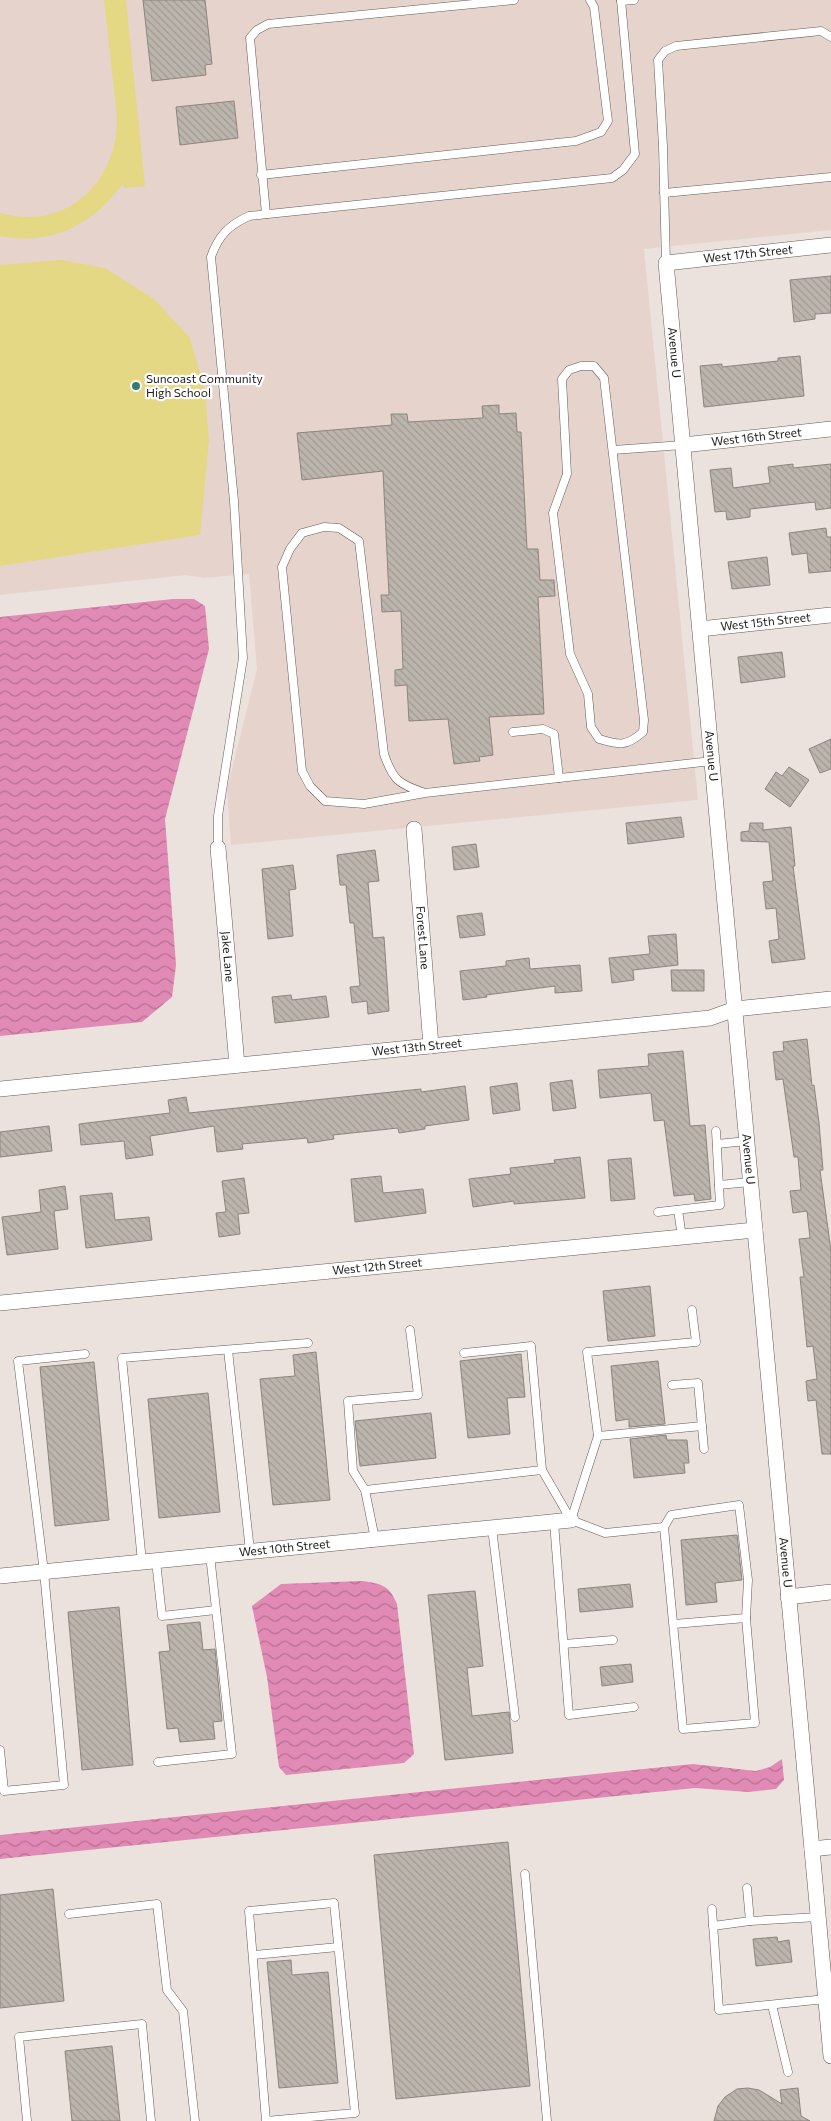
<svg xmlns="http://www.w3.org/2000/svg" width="831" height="2121" viewBox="0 0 831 2121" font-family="Commissioner,sans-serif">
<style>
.built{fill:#e6d4cc}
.garden{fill:#e4d884}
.water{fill:url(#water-waves)}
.building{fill:url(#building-back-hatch);stroke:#8b857e}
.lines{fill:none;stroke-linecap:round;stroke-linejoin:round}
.service-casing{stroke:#635b57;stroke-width:9}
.minor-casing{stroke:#635b57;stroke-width:16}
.service{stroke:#fff;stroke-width:8}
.minor{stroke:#fff;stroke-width:15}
.poi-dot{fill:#357c74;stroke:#fff;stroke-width:2}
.labels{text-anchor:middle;stroke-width:4.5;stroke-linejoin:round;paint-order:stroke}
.street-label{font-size:12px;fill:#211e1c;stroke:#fff}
.poi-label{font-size:12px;fill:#211e1c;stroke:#fff;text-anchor:start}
</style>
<defs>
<pattern id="water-waves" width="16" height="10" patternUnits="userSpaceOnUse" patternTransform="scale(1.25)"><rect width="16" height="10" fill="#e18ab5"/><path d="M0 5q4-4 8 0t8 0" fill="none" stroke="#b67092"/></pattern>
<pattern id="building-back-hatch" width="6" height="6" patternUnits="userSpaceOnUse" patternTransform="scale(1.25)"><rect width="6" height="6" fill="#bbb5ad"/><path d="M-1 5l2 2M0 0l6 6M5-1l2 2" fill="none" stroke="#a09b94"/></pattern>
</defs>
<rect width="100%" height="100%" fill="#ebe1dd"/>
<path class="built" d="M 0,0 L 831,0 L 831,230 L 644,249 L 698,800 L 231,845 L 227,789 L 257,669 L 249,574 L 204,578 L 186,575 L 0,595 Z"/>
<g class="garden">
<path d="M 104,0 L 126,0 L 145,186 L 124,188 L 123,183 C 93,225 52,246 0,236 L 0,213 C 66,232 118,182 117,117 Z"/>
<path d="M 61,260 L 105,268 L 154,299 L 190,338 L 205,390 L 209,440 L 200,535 L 0,566 L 0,265 Z"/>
</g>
<g class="water">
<path d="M 173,599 L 194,599 L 205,606 L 209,649 L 165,819 L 176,965 L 172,997 L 142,1022 L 0,1036 L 0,617 Z"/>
<path d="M 362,1581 C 382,1584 389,1585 397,1604 L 414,1754 L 404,1763 L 286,1775 L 279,1767 L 267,1677 L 252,1606 L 281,1584 Z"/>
<path d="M 782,1759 L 784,1780 L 776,1789 L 749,1792 L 695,1788 L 0,1859 L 0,1835 L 693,1764 L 756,1771 L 770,1767 Z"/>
</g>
<g class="building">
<path d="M 143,0 L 205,0 L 212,64 L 205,65 L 206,75 L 152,81 Z"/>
<path d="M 234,101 L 238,138 L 180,145 L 176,107 Z"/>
<path d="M 831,276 L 831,313 L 815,314 L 815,319 L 794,322 L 790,280 Z"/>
<path d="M 800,356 L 804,396 L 704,407 L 700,366 L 722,364 L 722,367 L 778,361 L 778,358 Z"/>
<path d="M 499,405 L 499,414 L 516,413 L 517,432 L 521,432 L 527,549 L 538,549 L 540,580 L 554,580 L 555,596 L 538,597 L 544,714 L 489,717 L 493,755 L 479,757 L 480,761 L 454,764 L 448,719 L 409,721 L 407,685 L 395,686 L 395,670 L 403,669 L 401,611 L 382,612 L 381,595 L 389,595 L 383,471 L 302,480 L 297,433 L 392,425 L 391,414 L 407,414 L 408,422 L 483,418 L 482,406 Z"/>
<path d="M 793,464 L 793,468 L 831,464 L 831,508 L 816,510 L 815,502 L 750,509 L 750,517 L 727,520 L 726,511 L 715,512 L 710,470 L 731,468 L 733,488 L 770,483 L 768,467 Z"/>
<path d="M 826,528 L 827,537 L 831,537 L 831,571 L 809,573 L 807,553 L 792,555 L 789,533 Z"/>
<path d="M 767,557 L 770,585 L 732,589 L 728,562 Z"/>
<path d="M 782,652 L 785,677 L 741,683 L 738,657 Z"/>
<path d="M 831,739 L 831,769 L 820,773 L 809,749 Z"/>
<path d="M 789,767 L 809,780 L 790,807 L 765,789 L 776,772 L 782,776 Z"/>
<path d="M 681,817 L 684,837 L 628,844 L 626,823 Z"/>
<path d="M 750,823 L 763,823 L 763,830 L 791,827 L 795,866 L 793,866 L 805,959 L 772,963 L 769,941 L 779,939 L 776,908 L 766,909 L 763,882 L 773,881 L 769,842 L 741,841 L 741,832 L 749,831 Z"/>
<path d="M 476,844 L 479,867 L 454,870 L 452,847 Z"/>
<path d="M 375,850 L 379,881 L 368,882 L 373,938 L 384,937 L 389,1011 L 368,1014 L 367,1001 L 352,1003 L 350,987 L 360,986 L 354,923 L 350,923 L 346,885 L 340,885 L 337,855 Z"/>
<path d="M 293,865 L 296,889 L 289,890 L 293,936 L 268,939 L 262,869 Z"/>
<path d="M 482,913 L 485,935 L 460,938 L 457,916 Z"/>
<path d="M 676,934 L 678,965 L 633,970 L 634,980 L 612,983 L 609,958 L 650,954 L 648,936 Z"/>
<path d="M 529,958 L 530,969 L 580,965 L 582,991 L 555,993 L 555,986 L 486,995 L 487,997 L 463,1000 L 460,971 L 506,966 L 506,961 Z"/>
<path d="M 671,970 L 704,970 L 704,991 L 672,991 Z"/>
<path d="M 291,995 L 292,1000 L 326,996 L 329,1017 L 275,1023 L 272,997 Z"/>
<path d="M 807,1039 L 812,1086 L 814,1085 L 819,1123 L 823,1170 L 820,1170 L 831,1251 L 831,1454 L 822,1454 L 816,1400 L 808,1401 L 806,1381 L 817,1379 L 813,1346 L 807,1347 L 800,1277 L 804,1277 L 799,1239 L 810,1238 L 807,1211 L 793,1213 L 790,1191 L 801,1190 L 798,1157 L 794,1157 L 783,1079 L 776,1080 L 773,1052 L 784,1051 L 783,1042 Z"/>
<path d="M 683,1051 L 690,1126 L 705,1125 L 711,1199 L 695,1201 L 694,1194 L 674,1196 L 664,1120 L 654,1121 L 651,1093 L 600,1098 L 598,1070 L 649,1066 L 648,1054 Z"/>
<path d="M 572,1080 L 576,1108 L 553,1111 L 550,1083 Z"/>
<path d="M 517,1083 L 520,1110 L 493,1114 L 490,1087 Z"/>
<path d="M 465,1086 L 469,1120 L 425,1126 L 425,1129 L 399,1133 L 398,1128 L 333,1135 L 334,1139 L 308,1143 L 307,1138 L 242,1144 L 243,1149 L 217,1152 L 214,1126 L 150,1136 L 153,1155 L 126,1159 L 124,1141 L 81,1145 L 79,1124 L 170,1113 L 168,1100 L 186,1097 L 189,1113 L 421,1089 L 421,1092 Z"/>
<path d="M 49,1126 L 52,1151 L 0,1157 L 0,1132 Z"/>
<path d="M 580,1157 L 585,1198 L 514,1204 L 514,1201 L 473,1207 L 469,1179 L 511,1174 L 510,1168 L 555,1163 L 554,1160 Z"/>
<path d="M 631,1158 L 635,1199 L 611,1201 L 608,1160 Z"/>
<path d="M 381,1176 L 383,1193 L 423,1189 L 426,1213 L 355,1222 L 351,1179 Z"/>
<path d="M 244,1178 L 249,1213 L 238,1214 L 240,1234 L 219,1237 L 216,1213 L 226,1212 L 222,1181 Z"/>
<path d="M 65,1186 L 68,1209 L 54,1211 L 58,1249 L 7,1255 L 2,1217 L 41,1212 L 39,1190 Z"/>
<path d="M 112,1193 L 115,1220 L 149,1217 L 152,1240 L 86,1248 L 80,1196 Z"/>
<path d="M 650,1286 L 655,1336 L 608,1341 L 603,1291 Z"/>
<path d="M 316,1352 L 330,1500 L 273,1505 L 260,1379 L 295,1376 L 293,1355 Z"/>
<path d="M 521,1354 L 525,1397 L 507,1398 L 510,1434 L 468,1438 L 460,1361 Z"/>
<path d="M 658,1361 L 665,1424 L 629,1427 L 629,1419 L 616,1421 L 611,1366 Z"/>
<path d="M 94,1362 L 109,1520 L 55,1526 L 40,1367 Z"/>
<path d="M 208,1393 L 220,1512 L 159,1518 L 148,1399 Z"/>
<path d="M 431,1413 L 436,1458 L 360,1466 L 355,1421 Z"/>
<path d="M 666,1435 L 667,1440 L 687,1440 L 689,1463 L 684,1463 L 685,1473 L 634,1478 L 630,1439 Z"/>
<path d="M 737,1535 L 742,1580 L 715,1583 L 717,1602 L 686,1605 L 681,1540 Z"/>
<path d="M 630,1584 L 633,1607 L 580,1612 L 578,1589 Z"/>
<path d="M 475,1591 L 483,1666 L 467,1668 L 472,1716 L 509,1712 L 513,1753 L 445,1760 L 428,1595 Z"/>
<path d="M 119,1607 L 133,1765 L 82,1770 L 68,1612 Z"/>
<path d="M 200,1622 L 203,1650 L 215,1649 L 222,1721 L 213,1722 L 215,1739 L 180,1742 L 178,1728 L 167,1729 L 159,1652 L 170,1651 L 167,1625 Z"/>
<path d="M 631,1664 L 633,1682 L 602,1686 L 600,1667 Z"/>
<path d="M 508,1842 L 530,2086 L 396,2099 L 374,1855 Z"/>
<path d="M 53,1889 L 64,2001 L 0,2008 L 0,1895 Z"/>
<path d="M 777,1937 L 778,1942 L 789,1940 L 792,1962 L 756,1966 L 753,1939 Z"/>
<path d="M 291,1960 L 292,1975 L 328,1972 L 338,2083 L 279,2088 L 267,1962 Z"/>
<path d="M 112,2046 L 120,2121 L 72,2121 L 65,2051 Z"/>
<path d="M 748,2088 L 759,2090 L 782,2104 L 780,2090 L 798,2088 L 801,2116 L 810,2121 L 714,2121 L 718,2106 L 725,2097 L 737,2089 Z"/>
</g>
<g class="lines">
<defs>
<g id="service">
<path d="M 621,1 L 634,0"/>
<path d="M 261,175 L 576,141 L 601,132 L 608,121 L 594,7 L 590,0"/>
<path d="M 664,193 L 831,177"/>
<path d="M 266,214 L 250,38 L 257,30 L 268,24 L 514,0"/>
<path d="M 666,263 L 663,146 L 658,60 L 665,51 L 676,46 L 821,31 L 831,37"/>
<path d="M 581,366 L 594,366 L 604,378 L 644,720 L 643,732 C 626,747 619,745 599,739 L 591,727 L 588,694 L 570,654 L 553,513 L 567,474 L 562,379 L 569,370 Z"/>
<path d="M 613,450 L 683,445"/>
<path d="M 513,732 L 543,729 L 554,734 L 559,778"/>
<path d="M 425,793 C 398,784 393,780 384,754 L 359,541 L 339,528 L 324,527 L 302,533 L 290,549 L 282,567 L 302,771 L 310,786 L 325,801 L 364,804 L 425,793 L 712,761"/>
<path d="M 218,848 L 218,816 L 243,658 L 234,501 L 211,257 C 218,236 229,225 249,216 L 612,178 L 623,170 L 635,154 L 621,0"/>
<path d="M 717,1144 L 747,1141"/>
<path d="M 719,1185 L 750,1182"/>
<path d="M 678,1210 L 682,1237"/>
<path d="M 658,1212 L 720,1205 L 716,1131"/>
<path d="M 228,1350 L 250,1551"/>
<path d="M 464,1353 L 531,1346 L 542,1470"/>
<path d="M 672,1385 L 698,1383 L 704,1449"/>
<path d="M 598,1436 L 587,1352 L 696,1342 L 692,1310"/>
<path d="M 365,1490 L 542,1470 L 571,1520 L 605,1533 L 664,1527 L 683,1729 L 755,1723 L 746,1618 L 748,1580 L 739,1505 L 671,1515 L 664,1527"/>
<path d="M 571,1520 L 598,1436 L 702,1426"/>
<path d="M 554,1522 L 569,1715 L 634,1707"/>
<path d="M 492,1528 L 515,1717"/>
<path d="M 375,1539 L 365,1490 L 353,1471 L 348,1401 L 418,1395 L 410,1330"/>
<path d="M 156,1561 L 162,1616 L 216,1610"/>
<path d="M 142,1562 L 122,1358 L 308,1343"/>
<path d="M 674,1624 L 746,1618"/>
<path d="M 564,1644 L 613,1640"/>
<path d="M 0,1750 L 4,1791 L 64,1785 L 44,1572 L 18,1361 L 85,1354"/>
<path d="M 158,1762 L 232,1754 L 210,1555"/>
<path d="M 525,1874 L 547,2121"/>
<path d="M 747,1888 L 750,1921"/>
<path d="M 334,1903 L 355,2113 L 266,2121 L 249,1911 Z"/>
<path d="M 712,1909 L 719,2010 L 826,1999"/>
<path d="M 69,1914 L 157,1904 L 167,1990 L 183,2011 L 195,2121"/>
<path d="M 713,1926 L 750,1921 L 818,1917"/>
<path d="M 253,1955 L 338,1947"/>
<path d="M 772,2005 L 788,2072"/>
<path d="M 27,2121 L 19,2037 L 142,2024 L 151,2121"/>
</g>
<g id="minor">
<path id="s1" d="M 831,245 L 666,263 L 831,2056"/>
<path id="s2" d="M 683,445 L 831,429"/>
<path id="s3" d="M 700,629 L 831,615"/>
<path id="s4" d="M 414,829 L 431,1046"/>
<path id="s5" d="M 218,848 L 237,1065"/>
<path id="s6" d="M 0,1089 L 710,1018 L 735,1009 L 831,999"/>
<path id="s7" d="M 0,1303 L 755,1230"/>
<path id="s8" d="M 0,1576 L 571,1520"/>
<path d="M 788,1597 L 831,1592"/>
<path d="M 812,1849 L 831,1847"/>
</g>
</defs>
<use href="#service" class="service-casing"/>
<use href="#minor" class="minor-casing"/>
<use href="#service" class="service"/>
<use href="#minor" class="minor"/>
</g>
<circle class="poi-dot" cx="136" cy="386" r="5"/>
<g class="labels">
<g class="street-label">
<text transform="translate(748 254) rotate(-6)" y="4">West 17th Street</text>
<text dy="4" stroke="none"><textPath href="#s1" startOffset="256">Avenue U</textPath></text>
<text dy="4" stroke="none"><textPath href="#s2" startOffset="74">West 16th Street</textPath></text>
<text dy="4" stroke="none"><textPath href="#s3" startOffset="66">West 15th Street</textPath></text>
<text dy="4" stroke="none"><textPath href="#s1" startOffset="661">Avenue U</textPath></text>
<text dy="4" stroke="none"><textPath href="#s4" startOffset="109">Forest Lane</textPath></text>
<text dy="4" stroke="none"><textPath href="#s5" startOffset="109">Jake Lane</textPath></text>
<text dy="4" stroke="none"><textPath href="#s6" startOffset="419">West 13th Street</textPath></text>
<text dy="4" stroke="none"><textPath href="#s1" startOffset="1066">Avenue U</textPath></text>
<text dy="4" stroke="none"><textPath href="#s7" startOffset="379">West 12th Street</textPath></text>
<text dy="4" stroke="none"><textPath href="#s8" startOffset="286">West 10th Street</textPath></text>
<text dy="4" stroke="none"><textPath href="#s1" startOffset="1471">Avenue U</textPath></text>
</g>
<g class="poi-label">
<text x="146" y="383">Suncoast Community<tspan x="146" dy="14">High School</tspan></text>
</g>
</g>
</svg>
